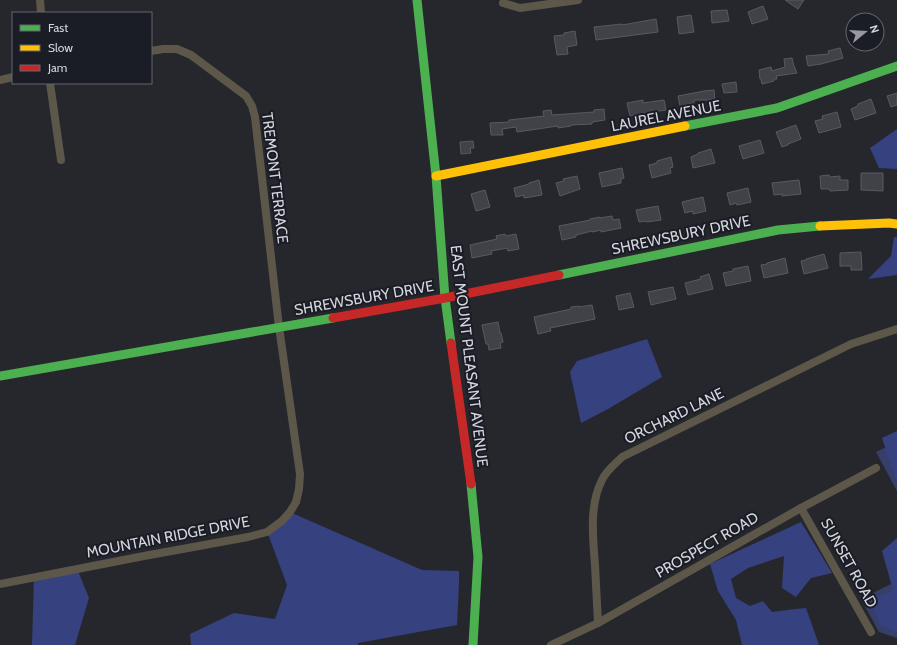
<svg xmlns="http://www.w3.org/2000/svg" width="897" height="645" viewBox="0 0 897 645" font-family="Cabin,sans-serif">
<style>
.green{fill:#363f6a}
.forest{fill:#364180}
.building{fill:#414247;stroke:#595a60}
.lines{fill:none;stroke-linecap:round;stroke-linejoin:round}
.street{stroke:#5d5749;stroke-width:8}
.fast{stroke:#4caf50;stroke-width:9}
.slow{stroke:#ffc107;stroke-width:9}
.jam{stroke:#c62828;stroke-width:9}
.labels{text-anchor:middle;stroke-width:4;stroke-linejoin:round;paint-order:stroke}
.street-label{font-size:15px;fill:#d4d6dc;stroke:#1a1c26}
</style>
<rect width="100%" height="100%" fill="#26272d"/>
<g class="green">
<path d="M 897,442 L 897,491 L 876,452 Z"/>
<path d="M 897,581 L 897,638 L 879,632 L 861,599 Z"/>
</g>
<g class="forest">
<path d="M 897,129 L 897,169 L 879,168 L 870,148 Z"/>
<path d="M 894,237 L 897,237 L 897,275 L 868,279 L 891,256 Z"/>
<path d="M 647,339 L 662,377 L 608,409 L 581,423 L 570,372 L 577,361 Z"/>
<path d="M 897,431 L 897,483 L 882,438 Z"/>
<path d="M 292,513 L 422,570 L 459,571 L 459,583 L 457,625 L 358,643 L 358,645 L 191,645 L 190,634 L 234,613 L 275,619 L 287,585 L 268,534 Z"/>
<path d="M 801,522 L 832,573 L 811,578 L 796,597 L 782,588 L 784,556 L 748,568 L 731,579 L 736,598 L 750,606 L 763,601 L 772,612 L 795,609 L 806,608 L 819,645 L 742,645 L 736,620 L 718,591 L 710,564 Z"/>
<path d="M 897,538 L 897,632 L 881,626 L 871,601 L 893,590 L 882,551 Z"/>
<path d="M 78,571 L 89,598 L 75,645 L 32,645 L 34,578 Z"/>
</g>
<g class="building">
<path d="M 785,0 L 804,0 L 798,9 Z"/>
<path d="M 763,6 L 768,19 L 752,24 L 748,12 Z"/>
<path d="M 727,10 L 729,21 L 712,23 L 711,11 Z"/>
<path d="M 691,15 L 694,32 L 679,34 L 677,17 Z"/>
<path d="M 656,19 L 658,32 L 596,40 L 594,27 L 622,24 L 622,25 Z"/>
<path d="M 575,31 L 577,45 L 567,47 L 568,54 L 557,55 L 554,36 L 564,35 L 564,33 Z"/>
<path d="M 840,48 L 843,58 L 821,64 L 808,66 L 806,56 L 829,54 L 828,51 Z"/>
<path d="M 792,58 L 794,66 L 797,73 L 776,76 L 777,79 L 774,79 L 774,81 L 762,84 L 761,79 L 760,79 L 759,70 L 771,67 L 772,71 L 785,67 L 784,59 Z"/>
<path d="M 736,82 L 737,92 L 724,93 L 722,84 Z"/>
<path d="M 714,90 L 715,100 L 694,100 L 694,103 L 680,106 L 678,96 L 704,91 Z"/>
<path d="M 897,93 L 897,105 L 891,107 L 887,96 Z"/>
<path d="M 871,99 L 876,113 L 855,120 L 851,109 L 858,106 L 858,104 Z"/>
<path d="M 643,100 L 643,103 L 664,100 L 666,110 L 653,112 L 653,111 L 630,116 L 627,103 Z"/>
<path d="M 604,109 L 605,120 L 592,122 L 592,124 L 571,125 L 571,126 L 558,128 L 558,126 L 517,132 L 516,127 L 502,129 L 503,135 L 491,135 L 490,123 L 509,122 L 509,120 L 544,116 L 543,111 L 551,110 L 552,115 L 594,112 L 594,110 Z"/>
<path d="M 837,112 L 841,127 L 819,133 L 815,121 L 823,119 L 822,116 Z"/>
<path d="M 796,125 L 801,139 L 788,144 L 788,145 L 782,147 L 776,132 Z"/>
<path d="M 760,140 L 764,153 L 743,159 L 739,146 Z"/>
<path d="M 473,141 L 474,148 L 470,148 L 471,153 L 461,154 L 460,142 Z"/>
<path d="M 711,149 L 715,163 L 693,168 L 691,157 L 698,154 L 698,153 Z"/>
<path d="M 671,157 L 673,167 L 670,168 L 671,173 L 652,178 L 649,165 L 657,163 L 657,161 Z"/>
<path d="M 622,168 L 624,178 L 621,179 L 621,183 L 602,187 L 599,173 Z"/>
<path d="M 861,173 L 883,173 L 883,191 L 861,190 Z"/>
<path d="M 829,175 L 830,177 L 840,176 L 840,180 L 848,180 L 848,190 L 830,191 L 829,189 L 821,189 L 820,176 Z"/>
<path d="M 577,176 L 580,189 L 560,196 L 556,183 L 564,181 L 563,179 Z"/>
<path d="M 539,180 L 542,195 L 524,198 L 524,195 L 516,197 L 514,188 L 529,184 L 529,183 Z"/>
<path d="M 799,180 L 801,194 L 782,196 L 782,194 L 774,195 L 772,183 Z"/>
<path d="M 748,188 L 751,202 L 737,205 L 736,203 L 730,205 L 727,193 Z"/>
<path d="M 485,190 L 490,207 L 476,211 L 471,194 Z"/>
<path d="M 703,197 L 706,211 L 693,214 L 693,211 L 685,213 L 682,202 Z"/>
<path d="M 658,206 L 661,220 L 647,222 L 647,221 L 639,222 L 636,210 Z"/>
<path d="M 612,216 L 613,220 L 619,219 L 621,228 L 601,232 L 601,230 L 592,232 L 592,231 L 576,235 L 576,237 L 562,240 L 559,226 L 590,220 L 590,219 L 600,217 L 600,218 Z"/>
<path d="M 505,234 L 506,236 L 516,234 L 519,249 L 508,251 L 507,248 L 491,251 L 492,254 L 472,258 L 470,245 L 497,239 L 496,236 Z"/>
<path d="M 861,252 L 862,270 L 851,270 L 851,266 L 840,266 L 840,253 Z"/>
<path d="M 824,254 L 828,268 L 804,274 L 801,261 L 806,260 L 806,259 Z"/>
<path d="M 785,258 L 788,273 L 764,278 L 761,265 L 767,264 L 767,263 Z"/>
<path d="M 748,266 L 751,281 L 726,286 L 723,273 L 733,271 L 733,269 Z"/>
<path d="M 709,274 L 713,289 L 688,295 L 685,283 L 701,279 L 700,277 Z"/>
<path d="M 673,287 L 676,299 L 651,305 L 648,292 Z"/>
<path d="M 630,293 L 634,307 L 619,310 L 616,296 Z"/>
<path d="M 592,305 L 595,319 L 550,328 L 551,331 L 538,334 L 534,317 L 571,309 L 571,307 L 579,306 L 579,307 Z"/>
<path d="M 498,322 L 500,333 L 501,333 L 503,342 L 500,343 L 501,348 L 489,350 L 488,344 L 486,344 L 482,325 Z"/>
</g>
<g class="lines">
<g class="street">
<path d="M 40,0 L 41,13"/>
<path d="M 503,3 L 520,8 L 578,0"/>
<path d="M 0,80 L 13,77"/>
<path d="M 50,83 L 61,160"/>
<path d="M 801,508 L 871,632"/>
<path d="M 0,584 L 144,556 L 248,537 L 267,532 L 282,521 L 290,512 L 296,502 L 299,489 L 300,474 L 279,327 L 255,117 L 252,106 L 246,96 L 191,55 L 177,49 L 163,49 L 151,51"/>
<path d="M 598,623 C 597,604 596,584 595,565 C 593,538 589,505 602,480 C 606,471 615,464 622,457 L 851,344 L 897,329"/>
<path d="M 551,645 L 598,623 L 801,508 L 876,468"/>
</g>
<g class="fast">
<path d="M 417,0 L 436,176 L 445,298 L 451,343"/>
<path d="M 685,126 L 777,108 L 897,66"/>
<path d="M 559,275 L 778,230 L 820,226"/>
<path d="M 0,376 L 333,318"/>
<path d="M 471,484 L 478,557 L 473,645"/>
</g>
<g class="slow">
<path d="M 436,176 L 685,126"/>
<path d="M 820,226 L 889,223 L 897,224"/>
</g>
<g class="jam">
<path d="M 333,318 L 445,298 L 559,275"/>
<path d="M 451,343 L 471,484"/>
</g>
</g>
<g class="labels">
<g class="street-label">
<text transform="translate(666 116) rotate(-11)" y="5">LAUREL AVENUE</text>
<text transform="translate(275 178) rotate(83)" y="5">TREMONT TERRACE</text>
<text transform="translate(681 235) rotate(-12)" y="5">SHREWSBURY DRIVE</text>
<text transform="translate(364 298) rotate(-10)" y="5">SHREWSBURY DRIVE</text>
<text transform="translate(469 356) rotate(83)" y="5">EAST MOUNT PLEASANT AVENUE</text>
<text transform="translate(674 416) rotate(-26)" y="5">ORCHARD LANE</text>
<text transform="translate(168 537) rotate(-11)" y="5">MOUNTAIN RIDGE DRIVE</text>
<text transform="translate(707 545) rotate(-30)" y="5">PROSPECT ROAD</text>
<text transform="translate(849 563) rotate(61)" y="5">SUNSET ROAD</text>
</g>
</g>
<rect x="12" y="12" width="140" height="72" fill="#1a1c26" stroke="#64666f"/>
<rect x="20" y="25" width="20" height="6" fill="#4caf50" stroke="#64666f"/>
<text x="48" y="32" font-size="12" fill="#d4d6dc">Fast</text>
<rect x="20" y="45" width="20" height="6" fill="#ffc107" stroke="#64666f"/>
<text x="48" y="52" font-size="12" fill="#d4d6dc">Slow</text>
<rect x="20" y="65" width="20" height="6" fill="#c62828" stroke="#64666f"/>
<text x="48" y="72" font-size="12" fill="#d4d6dc">Jam</text>
<g transform="translate(865 32) rotate(72)"><circle r="19" fill="#1a1c26" stroke="#64666f"/>
<path d="M0-3L7 15L0 10L-7 15Z" fill="#97999f"/>
<text y="-6" font-size="11" font-weight="bold" text-anchor="middle" fill="#d4d6dc">N</text>
</g>
</svg>
